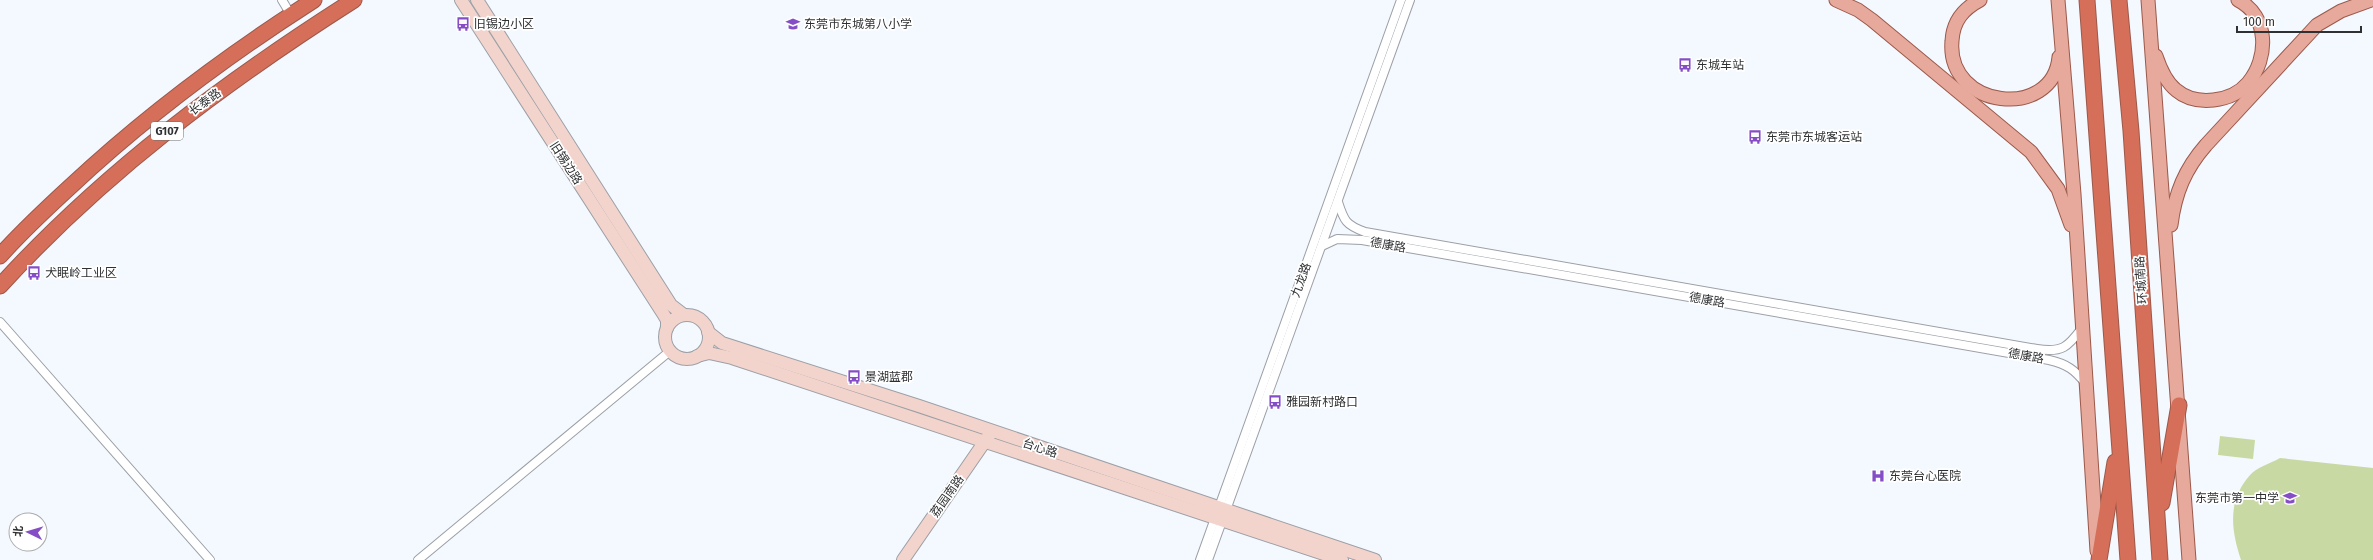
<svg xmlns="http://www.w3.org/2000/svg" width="2373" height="560" viewBox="0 0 2373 560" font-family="'Fira Sans','Noto Sans SC',sans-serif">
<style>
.green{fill:#c9d9a3}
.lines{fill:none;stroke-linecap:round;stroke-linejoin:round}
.street-casing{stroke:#9ca0a6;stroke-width:10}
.secondary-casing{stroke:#9ca0a6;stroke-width:14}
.primary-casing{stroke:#9b594b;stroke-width:15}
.highway-casing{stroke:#9b594b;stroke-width:17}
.street{stroke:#fff;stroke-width:8}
.secondary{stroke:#f3d4cd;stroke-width:12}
.primary{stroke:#e6a99b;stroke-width:13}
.highway{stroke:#d66f59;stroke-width:15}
.labels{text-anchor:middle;stroke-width:3.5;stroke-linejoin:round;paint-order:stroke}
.shield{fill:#fff;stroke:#6d6e70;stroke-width:1}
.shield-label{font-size:11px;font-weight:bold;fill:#2e3032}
.poi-label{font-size:12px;fill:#2e3032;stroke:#fff;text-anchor:start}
.street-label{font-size:12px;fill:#2e3032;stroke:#fff}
</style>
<rect width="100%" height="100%" fill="#f4f8ff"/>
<g class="green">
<path d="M 2220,436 L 2255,440 L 2253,459 L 2218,455 Z"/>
<path d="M 2280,458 L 2373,468 L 2373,560 L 2241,560 C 2231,530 2227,501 2250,475 C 2256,468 2271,463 2280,458 Z"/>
</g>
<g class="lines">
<defs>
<g id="street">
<path d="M 282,0 L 291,15"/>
<path d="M 1338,202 C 1344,221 1346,225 1365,232 L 2037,349 C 2062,353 2068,347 2082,328"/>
<path d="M 1322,246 L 1337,239 L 1362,240 L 2049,360 C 2067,364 2075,370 2086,384"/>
<path d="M 0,322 L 210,560"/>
<path d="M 418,560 L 670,351"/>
<path d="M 1200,560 L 1401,0"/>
<path d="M 1208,560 L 1410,0"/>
</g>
<g id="secondary">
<path d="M 461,0 L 662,312 L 667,320 L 667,328"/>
<path d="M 477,0 L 671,305 L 684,315"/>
<circle cx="687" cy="337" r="22"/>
<path d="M 708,332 L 722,343 L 919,406 L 1375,560"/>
<path d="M 697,356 L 709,353 L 732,358 L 1342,560"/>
<path d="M 903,560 L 990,434"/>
</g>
<g id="primary">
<path d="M 1836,0 L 1858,10 L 1872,20 L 2031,152 L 2058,189 L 2071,225"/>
<path d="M 1980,0 C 1963,9 1953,21 1952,41 C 1946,109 2053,121 2059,57"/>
<path d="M 2058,0 L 2074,194 L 2097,551"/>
<path d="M 2148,0 L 2189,560"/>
<path d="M 2156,56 C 2160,68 2166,82 2176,90 C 2196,107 2232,102 2248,83 C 2269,58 2269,16 2238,0"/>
<path d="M 2171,225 C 2175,193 2185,169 2206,145 L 2317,25 L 2341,11 L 2371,0"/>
</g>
<g id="highway">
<path d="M 2087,0 L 2128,560"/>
<path d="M 2119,0 L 2131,131 L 2160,560"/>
<path d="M 0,256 C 22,231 47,208 71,186 C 146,116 228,55 314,0"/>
<path d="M 0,286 C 103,173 225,82 354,0"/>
<path d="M 2162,503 L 2179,405"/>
<path d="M 2099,560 L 2115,462"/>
</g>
</defs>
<use href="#street" class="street-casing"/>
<use href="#secondary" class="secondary-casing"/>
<use href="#primary" class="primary-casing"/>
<use href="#highway" class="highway-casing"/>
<use href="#street" class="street"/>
<use href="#secondary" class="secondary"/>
<use href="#primary" class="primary"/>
<use href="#highway" class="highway"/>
</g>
<defs>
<symbol id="bus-bare" viewBox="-9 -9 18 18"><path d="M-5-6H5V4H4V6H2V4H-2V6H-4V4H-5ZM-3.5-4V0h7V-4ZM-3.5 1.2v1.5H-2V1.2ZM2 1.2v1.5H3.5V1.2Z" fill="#864ec6" stroke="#fff" stroke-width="2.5" paint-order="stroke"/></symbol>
<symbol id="school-bare" viewBox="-9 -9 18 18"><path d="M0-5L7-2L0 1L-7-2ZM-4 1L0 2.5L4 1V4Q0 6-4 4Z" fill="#864ec6" stroke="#fff" stroke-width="2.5" paint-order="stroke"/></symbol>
<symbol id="hospital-bare" viewBox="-9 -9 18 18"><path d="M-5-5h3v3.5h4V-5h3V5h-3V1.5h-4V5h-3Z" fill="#864ec6" stroke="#fff" stroke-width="2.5" paint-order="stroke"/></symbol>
</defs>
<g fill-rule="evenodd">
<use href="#bus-bare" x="453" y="14" width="20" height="20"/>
<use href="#school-bare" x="783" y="14" width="20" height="20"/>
<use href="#bus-bare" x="1675" y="55" width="20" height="20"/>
<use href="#bus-bare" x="1745" y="127" width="20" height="20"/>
<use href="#bus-bare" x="24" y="263" width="20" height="20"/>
<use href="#bus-bare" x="844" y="367" width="20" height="20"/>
<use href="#bus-bare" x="1265" y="392" width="20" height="20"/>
<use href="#hospital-bare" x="1868" y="466" width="20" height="20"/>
<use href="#school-bare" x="2280" y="488" width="20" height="20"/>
</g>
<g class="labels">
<rect class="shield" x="151" y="122" width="32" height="18" rx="3"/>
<g class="shield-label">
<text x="167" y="135">G107</text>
</g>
<g class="poi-label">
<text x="474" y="28">旧锡边小区</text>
<text x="804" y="28">东莞市东城第八小学</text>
<text x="1696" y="69">东城车站</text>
<text x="1766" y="141">东莞市东城客运站</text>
<text x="45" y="277">犬眠岭工业区</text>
<text x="865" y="381">景湖蓝郡</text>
<text x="1286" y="406">雅园新村路口</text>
<text x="1889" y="480">东莞台心医院</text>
<text x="2279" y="502" text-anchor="end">东莞市第一中学</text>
</g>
<g class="street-label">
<text transform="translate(205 102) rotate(-36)" y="4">长泰路</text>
<text transform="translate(566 163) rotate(57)" y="4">旧锡边路</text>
<text transform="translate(1388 245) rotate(10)" y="4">德康路</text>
<text transform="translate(1301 280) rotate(-70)" y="4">九龙路</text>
<text transform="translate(2141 280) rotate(-94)" y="4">环城南路</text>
<text transform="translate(1707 300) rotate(10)" y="4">德康路</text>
<text transform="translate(2026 356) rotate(10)" y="4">德康路</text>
<text transform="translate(1040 448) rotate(18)" y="4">台心路</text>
<text transform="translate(947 496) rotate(-55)" y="4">荔园南路</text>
</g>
</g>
<g transform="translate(28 532) rotate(275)"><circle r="19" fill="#ffffff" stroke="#abacad"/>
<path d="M0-3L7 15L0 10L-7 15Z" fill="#864ec6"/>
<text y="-6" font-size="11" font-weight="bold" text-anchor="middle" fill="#2e3032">北</text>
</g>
<path d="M2237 26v6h124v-6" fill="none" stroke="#2e3032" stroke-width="2"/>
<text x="2243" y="26" font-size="12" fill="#2e3032" stroke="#ffffff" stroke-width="3" paint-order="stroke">100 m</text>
</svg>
